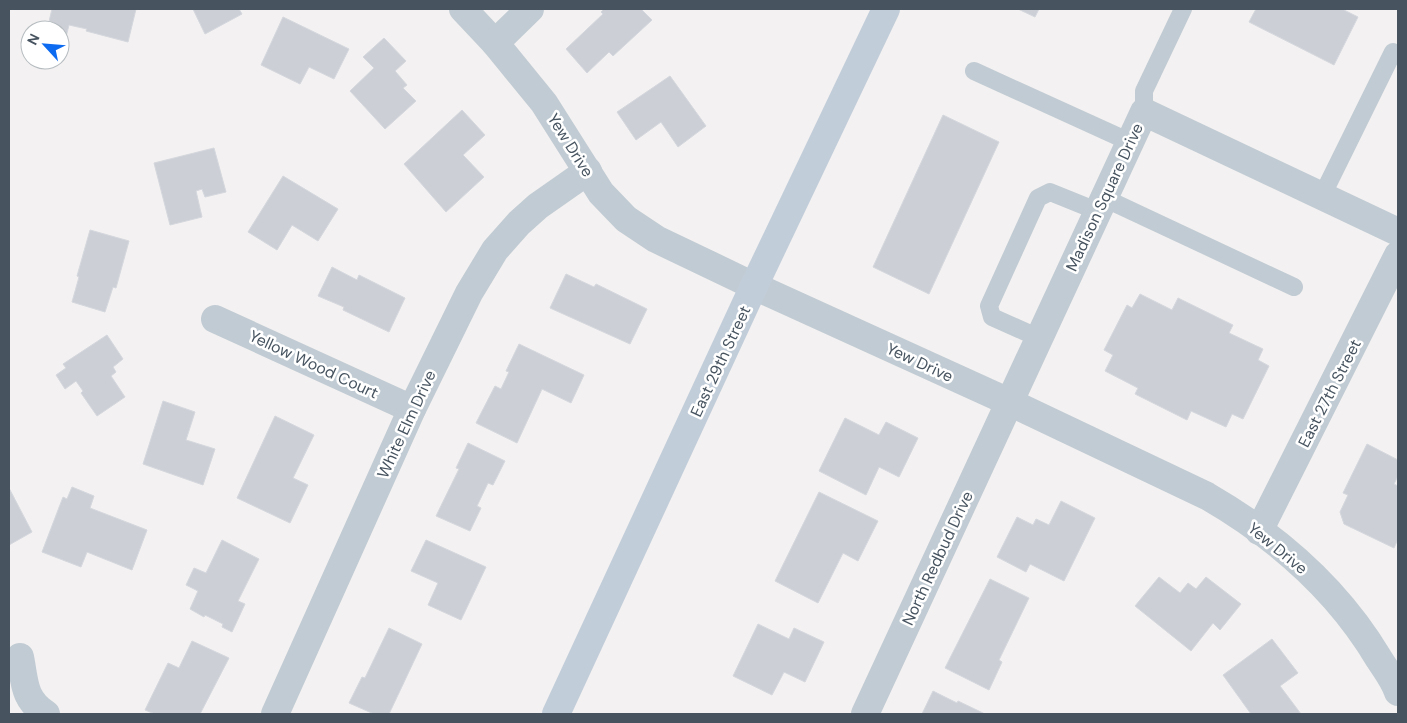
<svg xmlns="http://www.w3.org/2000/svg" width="1407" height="723" viewBox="0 0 1407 723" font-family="'DM Sans',sans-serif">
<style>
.building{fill:#ccd0d6;stroke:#d4d7dd}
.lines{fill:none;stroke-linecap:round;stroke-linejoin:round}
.service{stroke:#c1cbd3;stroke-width:18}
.minor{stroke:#c1cbd3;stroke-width:28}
.secondary{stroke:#c2cdda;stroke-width:28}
.labels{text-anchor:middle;stroke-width:5;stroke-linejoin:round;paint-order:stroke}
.street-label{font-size:16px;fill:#475460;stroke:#fff}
</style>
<rect width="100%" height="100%" fill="#f3f1f1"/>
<g class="building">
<path d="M 52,9 L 136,9 L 128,42 L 86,31 L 87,29 L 69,25 L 64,45 L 60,44 L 60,30 L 47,30 Z"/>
<path d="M 193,9 L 239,9 L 242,14 L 205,34 Z"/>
<path d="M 604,9 L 641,9 L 652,20 L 613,56 L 609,52 L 587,73 L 566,49 L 603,14 L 601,12 Z"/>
<path d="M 1018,9 L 1039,9 L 1035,17 Z"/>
<path d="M 1256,9 L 1342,9 L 1358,17 L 1334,65 L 1249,22 Z"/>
<path d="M 283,17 L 349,49 L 334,79 L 309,67 L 300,84 L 261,65 Z"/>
<path d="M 384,38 L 406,61 L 395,71 L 407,85 L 403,88 L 416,101 L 385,129 L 350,91 L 374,68 L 363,57 Z"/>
<path d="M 670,76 L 706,126 L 678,147 L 661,122 L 636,140 L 617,112 Z"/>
<path d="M 462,110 L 485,135 L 463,155 L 484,177 L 446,212 L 404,164 Z"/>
<path d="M 943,115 L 999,142 L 929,294 L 873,267 Z"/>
<path d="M 214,148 L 226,192 L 205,197 L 202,189 L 196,191 L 202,217 L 170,225 L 154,163 Z"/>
<path d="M 283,176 L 338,209 L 318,241 L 292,225 L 277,250 L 248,232 Z"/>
<path d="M 90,230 L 129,241 L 116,288 L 113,287 L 105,312 L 72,302 L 79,277 L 77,276 Z"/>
<path d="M 332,267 L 357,280 L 359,275 L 405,298 L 389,332 L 343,310 L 344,307 L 318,296 Z"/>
<path d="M 566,274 L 594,287 L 596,284 L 647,309 L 630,344 L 550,308 Z"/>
<path d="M 1140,294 L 1172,310 L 1178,298 L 1233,325 L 1229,333 L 1263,349 L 1258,360 L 1269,366 L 1243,419 L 1232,414 L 1226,427 L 1191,411 L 1187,420 L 1135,394 L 1138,388 L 1105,371 L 1113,355 L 1104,350 L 1127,305 L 1132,308 Z"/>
<path d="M 107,335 L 123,359 L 113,367 L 116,372 L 111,376 L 125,397 L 97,416 L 81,393 L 83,391 L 76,381 L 65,389 L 56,375 L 66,368 L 63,364 Z"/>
<path d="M 519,344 L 584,375 L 571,403 L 542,389 L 517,443 L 476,423 L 495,386 L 501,389 L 509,372 L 506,371 Z"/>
<path d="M 163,401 L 195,412 L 186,440 L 215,449 L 203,485 L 143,464 Z"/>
<path d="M 275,416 L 314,435 L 293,478 L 308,485 L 290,523 L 237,498 Z"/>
<path d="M 845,418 L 879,435 L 886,422 L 918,438 L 899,477 L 879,467 L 866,495 L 819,471 Z"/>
<path d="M 468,443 L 505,461 L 493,485 L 488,483 L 477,506 L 481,508 L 470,531 L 436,516 L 459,469 L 456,468 Z"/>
<path d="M 1367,444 L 1398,460 L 1398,476 L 1394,484 L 1398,486 L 1398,539 L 1394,548 L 1344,524 L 1340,512 L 1348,495 L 1343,493 Z"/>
<path d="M 72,487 L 94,496 L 90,508 L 147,530 L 132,570 L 87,552 L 81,567 L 42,552 L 63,497 L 67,499 Z"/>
<path d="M 9,488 L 32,532 L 9,545 Z"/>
<path d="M 819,492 L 878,521 L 858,561 L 843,553 L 818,603 L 775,581 Z"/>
<path d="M 1061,501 L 1095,518 L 1064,581 L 1030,564 L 1026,572 L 997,557 L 1017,517 L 1033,525 L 1036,519 L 1049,525 Z"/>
<path d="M 222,540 L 259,559 L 238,601 L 245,604 L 232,632 L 222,627 L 223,624 L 205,615 L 204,617 L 190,609 L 198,591 L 186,585 L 194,568 L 206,573 Z"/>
<path d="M 426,540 L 486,567 L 461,620 L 428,605 L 438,583 L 411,571 Z"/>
<path d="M 1159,577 L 1180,593 L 1188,583 L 1196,589 L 1206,577 L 1241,604 L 1220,630 L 1213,623 L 1191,651 L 1135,606 Z"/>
<path d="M 990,579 L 1029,598 L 999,660 L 1002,662 L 989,690 L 945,668 Z"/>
<path d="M 758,624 L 789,639 L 794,628 L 824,642 L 805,682 L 784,672 L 772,695 L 733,676 Z"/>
<path d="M 389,628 L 422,644 L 389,714 L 374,714 L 349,703 L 362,677 L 365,678 Z"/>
<path d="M 1272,639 L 1298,673 L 1280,686 L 1301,714 L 1251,714 L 1223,675 Z"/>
<path d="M 192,641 L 229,658 L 200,714 L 155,714 L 145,710 L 168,663 L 179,668 Z"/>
<path d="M 933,691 L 957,703 L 958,701 L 985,714 L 922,714 Z"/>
</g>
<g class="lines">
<g class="service">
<path d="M 974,71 L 1130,142"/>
<path d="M 1144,112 L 1144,91 L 1183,9"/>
<path d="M 1322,196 L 1393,52"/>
<path d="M 1104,198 L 1294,287"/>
<path d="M 1039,338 L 992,317 L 989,306 L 1038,198 L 1050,192 L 1097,211"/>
</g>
<g class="minor">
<path d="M 463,9 L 495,43 L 544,103 L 601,193 L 626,219 L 656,239 L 754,286 L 1009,402 L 1207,496 C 1276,536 1338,590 1379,659 C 1386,670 1394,680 1398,692"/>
<path d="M 495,43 L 530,9"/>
<path d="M 215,319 L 412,409"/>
<path d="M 1259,531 L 1398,255"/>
<path d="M 20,657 C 25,682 23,699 46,714"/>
<path d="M 275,714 L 412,409 L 469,293 L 495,250 L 519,223 L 538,206 L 588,171"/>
<path d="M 865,714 L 1144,112 L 1398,232"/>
</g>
<path class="secondary" d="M 556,714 L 754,286 L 886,9"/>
</g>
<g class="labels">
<g class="street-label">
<text transform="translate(571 145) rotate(58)" y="6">Yew Drive</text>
<text transform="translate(1104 197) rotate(-65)" y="6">Madison Square Drive</text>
<text transform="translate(720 361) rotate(-65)" y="6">East 29th Street</text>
<text transform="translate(920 362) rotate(25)" y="6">Yew Drive</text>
<text transform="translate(314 364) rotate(25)" y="6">Yellow Wood Court</text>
<text transform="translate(1329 393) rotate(-63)" y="6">East 27th Street</text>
<text transform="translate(406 424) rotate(-65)" y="6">White Elm Drive</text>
<text transform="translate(1278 548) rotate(39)" y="6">Yew Drive</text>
<text transform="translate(937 558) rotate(-65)" y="6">North Redbud Drive</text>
</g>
</g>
<rect width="1407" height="723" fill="none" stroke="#475460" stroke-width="20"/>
<g transform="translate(45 45) rotate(296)"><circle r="24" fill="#ffffff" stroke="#b5bbbf"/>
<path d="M0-4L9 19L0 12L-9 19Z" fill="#0d6bf1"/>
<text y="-8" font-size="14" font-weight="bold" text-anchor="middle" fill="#475460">N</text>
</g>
</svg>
